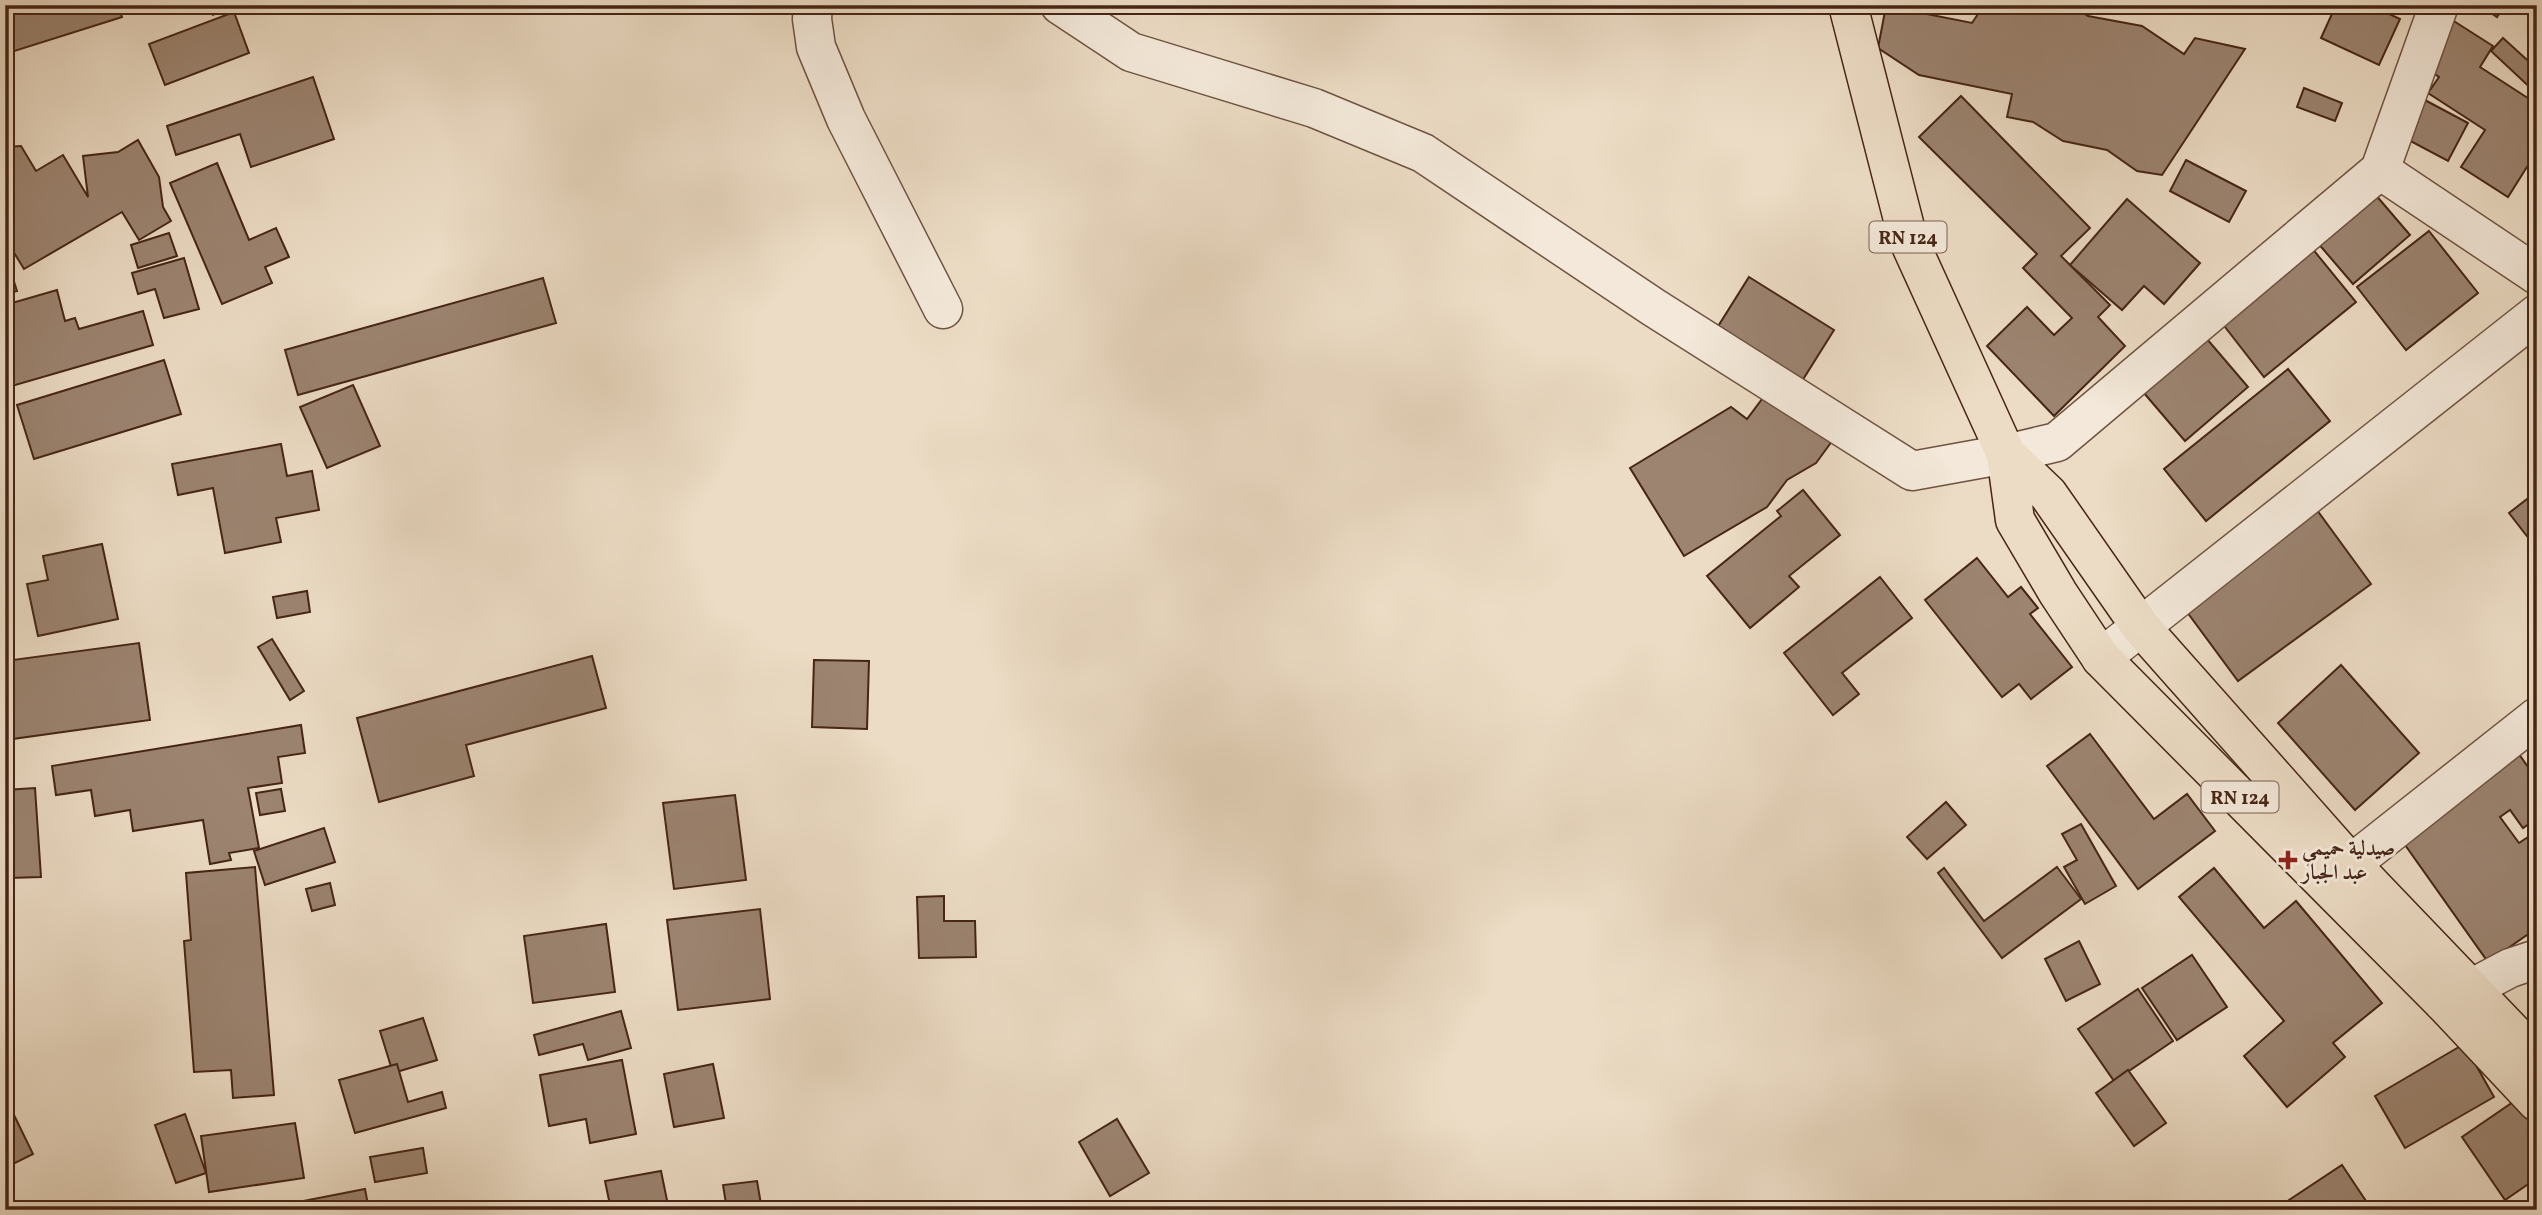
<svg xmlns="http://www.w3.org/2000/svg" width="2542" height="1215" viewBox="0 0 2542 1215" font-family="Vollkorn,Amiri,serif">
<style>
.building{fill:#9c8471;stroke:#462516;stroke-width:2}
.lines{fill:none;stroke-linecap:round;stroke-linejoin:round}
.minor-casing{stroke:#705342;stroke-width:41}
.primary-casing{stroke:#462516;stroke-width:41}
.minor{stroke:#f3e8d9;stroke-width:38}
.primary{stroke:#ecdcc5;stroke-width:38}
.poi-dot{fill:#8f2418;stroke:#f3e8d9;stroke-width:2.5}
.labels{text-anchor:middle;stroke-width:6;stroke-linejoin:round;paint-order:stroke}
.shield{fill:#f3e8d9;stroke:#7a6050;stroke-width:2}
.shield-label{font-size:19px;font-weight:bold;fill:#462516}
.poi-label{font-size:21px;font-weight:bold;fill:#462516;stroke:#f3e8d9;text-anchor:start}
</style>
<rect width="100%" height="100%" fill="#ecdcc5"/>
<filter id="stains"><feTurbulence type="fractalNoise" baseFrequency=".00286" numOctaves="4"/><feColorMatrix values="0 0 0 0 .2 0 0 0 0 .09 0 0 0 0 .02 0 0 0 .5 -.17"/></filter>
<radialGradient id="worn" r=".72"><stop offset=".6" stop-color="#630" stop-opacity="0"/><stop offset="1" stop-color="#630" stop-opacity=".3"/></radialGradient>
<g class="building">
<path d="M 5,5 L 118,5 L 122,17 L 5,54 Z"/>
<path d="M 207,5 L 230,5 L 213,15 Z"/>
<path d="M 1984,5 L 2063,5 L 2075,8 L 2088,16 L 2142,26 L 2184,54 L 2195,38 L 2245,49 L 2162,175 L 2137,171 L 2107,150 L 2063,141 L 2033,122 L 2007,117 L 2012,94 L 1919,75 L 1878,48 L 1886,6 L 1972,23 Z"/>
<path d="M 2336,5 L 2370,5 L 2400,19 L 2379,65 L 2321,38 Z"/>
<path d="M 2479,5 L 2505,5 L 2497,17 Z"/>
<path d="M 2438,11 L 2493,46 L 2480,67 L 2537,104 L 2537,151 L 2508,197 L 2461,167 L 2485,130 L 2428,93 L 2439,77 L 2409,57 Z"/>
<path d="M 234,12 L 249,53 L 165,85 L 149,44 Z"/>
<path d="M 2503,38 L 2537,69 L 2537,94 L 2491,51 Z"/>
<path d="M 313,77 L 334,139 L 251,167 L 240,134 L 176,155 L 167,126 Z"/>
<path d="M 2304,88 L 2342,103 L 2335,121 L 2297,107 Z"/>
<path d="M 2406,90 L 2468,123 L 2448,161 L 2386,128 Z"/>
<path d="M 1961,96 L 2090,228 L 2061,256 L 2110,305 L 2098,317 L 2125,346 L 2054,416 L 1987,346 L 2027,307 L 2054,335 L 2072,318 L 2023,268 L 2037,254 L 1919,137 Z"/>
<path d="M 138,140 L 159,177 L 163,207 L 171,221 L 139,240 L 122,212 L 24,269 L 5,238 L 5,147 L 21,146 L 36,171 L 63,155 L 88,197 L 83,156 L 118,152 Z"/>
<path d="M 2186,160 L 2246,191 L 2229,222 L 2170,191 Z"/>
<path d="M 217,163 L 249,240 L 276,228 L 289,257 L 265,267 L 272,283 L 222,304 L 170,183 Z"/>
<path d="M 2368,186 L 2410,235 L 2353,284 L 2311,235 Z"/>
<path d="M 2127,199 L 2200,263 L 2164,304 L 2144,286 L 2122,310 L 2070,265 Z"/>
<path d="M 2429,231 L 2478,293 L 2406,350 L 2357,287 Z"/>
<path d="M 169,233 L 177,256 L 138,268 L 131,245 Z"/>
<path d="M 2302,236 L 2356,302 L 2264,377 L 2211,309 Z"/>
<path d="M 5,253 L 17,291 L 5,294 Z"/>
<path d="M 184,258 L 199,309 L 164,318 L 155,289 L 138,294 L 132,273 Z"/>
<path d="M 1749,277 L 1834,330 L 1802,381 L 1717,328 Z"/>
<path d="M 543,278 L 556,323 L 298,395 L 285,350 Z"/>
<path d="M 57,290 L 65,321 L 75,318 L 79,329 L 143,311 L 153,345 L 5,388 L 5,305 Z"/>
<path d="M 2195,325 L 2248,387 L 2185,441 L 2132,379 Z"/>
<path d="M 164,360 L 181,414 L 34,459 L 17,405 Z"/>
<path d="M 2288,369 L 2330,421 L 2206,521 L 2164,469 Z"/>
<path d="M 1774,383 L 1838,433 L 1816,463 L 1787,480 L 1767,507 L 1684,556 L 1630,468 L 1731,407 L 1747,419 Z"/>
<path d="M 353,385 L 380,446 L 327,468 L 300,407 Z"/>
<path d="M 281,444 L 287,476 L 312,471 L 319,510 L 276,518 L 281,542 L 225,553 L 213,488 L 178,495 L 172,464 Z"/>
<path d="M 1803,490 L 1840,535 L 1789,576 L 1799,587 L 1750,628 L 1707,576 L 1781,516 L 1777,511 Z"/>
<path d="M 2306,495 L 2371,584 L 2238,681 L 2173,593 Z"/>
<path d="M 2531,496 L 2537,504 L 2537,549 L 2509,513 Z"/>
<path d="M 102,544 L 118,619 L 38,636 L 27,584 L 48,580 L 43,556 Z"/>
<path d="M 1977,558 L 2008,597 L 2021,587 L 2038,608 L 2030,614 L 2072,667 L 2031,699 L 2019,684 L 2002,697 L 1925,600 Z"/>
<path d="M 1880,577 L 1912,618 L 1842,673 L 1859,694 L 1833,715 L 1784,653 Z"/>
<path d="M 307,591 L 310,612 L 277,618 L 273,597 Z"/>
<path d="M 272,639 L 304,691 L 290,700 L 258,647 Z"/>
<path d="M 139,643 L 150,720 L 5,740 L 5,689 L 7,689 L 5,661 Z"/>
<path d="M 592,656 L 606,708 L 466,745 L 474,776 L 379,802 L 357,718 Z"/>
<path d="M 814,660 L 869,661 L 867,729 L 812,727 Z"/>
<path d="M 2341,665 L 2419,753 L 2355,810 L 2278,723 Z"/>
<path d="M 2537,711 L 2537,763 L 2513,725 Z"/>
<path d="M 301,725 L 305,753 L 278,757 L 282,783 L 248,788 L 259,848 L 229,853 L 231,860 L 210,864 L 203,820 L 133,831 L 130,810 L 95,816 L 91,790 L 56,795 L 52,766 Z"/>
<path d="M 2090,734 L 2154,819 L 2187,794 L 2215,831 L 2138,889 L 2047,766 Z"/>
<path d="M 2505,734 L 2537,780 L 2537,818 L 2523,828 L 2510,810 L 2500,817 L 2519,843 L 2537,831 L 2537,928 L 2488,962 L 2386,818 Z"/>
<path d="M 35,788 L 41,877 L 8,878 L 5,872 L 5,790 Z"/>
<path d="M 281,789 L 285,811 L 260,815 L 256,793 Z"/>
<path d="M 735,795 L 746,880 L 674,889 L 663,803 Z"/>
<path d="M 1946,802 L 1966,825 L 1927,859 L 1907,837 Z"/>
<path d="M 2081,824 L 2116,886 L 2085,904 L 2064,867 L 2077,860 L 2062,834 Z"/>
<path d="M 324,828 L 335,862 L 265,885 L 254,851 Z"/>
<path d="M 255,867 L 274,1095 L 233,1098 L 231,1070 L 194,1072 L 184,941 L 191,940 L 186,873 Z"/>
<path d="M 2057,867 L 2081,899 L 2002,958 L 1938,873 L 1944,868 L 1984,921 Z"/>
<path d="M 2214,868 L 2264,928 L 2296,901 L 2382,1003 L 2333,1043 L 2345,1057 L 2287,1107 L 2244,1056 L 2284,1021 L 2179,897 Z"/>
<path d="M 330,883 L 335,905 L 312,911 L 306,889 Z"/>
<path d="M 944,896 L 944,921 L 975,921 L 976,957 L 919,958 L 917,897 Z"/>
<path d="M 760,909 L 770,999 L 678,1010 L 667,920 Z"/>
<path d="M 606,924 L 615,992 L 533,1003 L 524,936 Z"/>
<path d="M 2079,941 L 2100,984 L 2066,1001 L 2045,959 Z"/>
<path d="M 2192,955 L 2227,1007 L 2177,1040 L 2142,988 Z"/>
<path d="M 2138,989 L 2173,1041 L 2114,1081 L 2078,1029 Z"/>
<path d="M 621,1011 L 631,1048 L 588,1060 L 583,1044 L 539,1055 L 534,1035 Z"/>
<path d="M 423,1018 L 437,1060 L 393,1073 L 380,1031 Z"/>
<path d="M 2464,1044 L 2494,1097 L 2405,1148 L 2375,1096 Z"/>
<path d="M 622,1060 L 636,1134 L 590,1143 L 586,1119 L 549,1126 L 540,1075 Z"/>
<path d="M 397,1064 L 408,1102 L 442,1092 L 446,1108 L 355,1133 L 339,1080 Z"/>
<path d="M 713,1064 L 724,1118 L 674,1127 L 664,1074 Z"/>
<path d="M 2128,1070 L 2166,1123 L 2134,1146 L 2096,1093 Z"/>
<path d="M 2519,1098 L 2537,1125 L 2537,1178 L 2505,1200 L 2462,1137 Z"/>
<path d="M 13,1113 L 33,1154 L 5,1168 L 5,1117 Z"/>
<path d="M 185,1114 L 206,1173 L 176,1183 L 155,1125 Z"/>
<path d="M 1117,1119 L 1149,1173 L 1110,1196 L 1079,1142 Z"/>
<path d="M 295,1123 L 304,1178 L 209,1192 L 201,1136 Z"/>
<path d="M 423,1148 L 427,1173 L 375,1182 L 370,1157 Z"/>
<path d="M 2342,1165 L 2372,1210 L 2295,1210 L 2289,1200 Z"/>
<path d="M 661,1171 L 669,1210 L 611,1210 L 605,1181 Z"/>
<path d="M 757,1181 L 762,1210 L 727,1210 L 723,1185 Z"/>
<path d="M 365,1189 L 369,1210 L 299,1210 L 298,1202 Z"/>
</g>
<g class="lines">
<defs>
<g id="minor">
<path d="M 813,5 L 812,19 L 816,47 L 846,119 L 943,309"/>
<path d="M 1060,5 L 1131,52 L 1314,108 L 1423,153 L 1653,307 L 1912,471 L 2006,454 L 2057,442 L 2380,170 L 2439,5"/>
<path d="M 2380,170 L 2537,275"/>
<path d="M 2101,658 L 2537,314"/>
<path d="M 2351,864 L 2537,717"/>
<path d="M 2444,1003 L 2510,968 L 2537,959"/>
</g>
<g id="primary">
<path d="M 1848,5 L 1908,239 L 2006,454 L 2015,520 L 2058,593 L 2101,658 L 2444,1003 L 2537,1102"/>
<path d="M 2006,454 L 2048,494 L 2140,626 L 2351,864 L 2537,1058"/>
</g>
</defs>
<use href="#minor" class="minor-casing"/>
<use href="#primary" class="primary-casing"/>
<use href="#minor" class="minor"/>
<use href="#primary" class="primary"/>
</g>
<path class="poi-dot" d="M2284.5 849.5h7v7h7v7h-7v7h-7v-7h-7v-7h7z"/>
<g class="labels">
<g class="shield">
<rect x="1869.5" y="221.5" width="77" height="31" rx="5"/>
<rect x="2201.5" y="781.5" width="77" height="31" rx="5"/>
</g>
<g class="shield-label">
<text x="1908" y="244">RN 124</text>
<text x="2240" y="804">RN 124</text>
</g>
<g class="poi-label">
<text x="2302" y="855">صيدلية حميمي<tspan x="2302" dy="24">عبد الجبار</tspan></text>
</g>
</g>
<rect width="2542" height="1215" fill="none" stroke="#ecdcc5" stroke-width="28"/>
<rect x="7" y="7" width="2528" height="1201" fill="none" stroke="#462516" stroke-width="3.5"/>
<rect x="14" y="14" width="2514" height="1187" fill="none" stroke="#462516" stroke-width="2"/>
<rect width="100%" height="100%" filter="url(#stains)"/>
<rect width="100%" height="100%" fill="url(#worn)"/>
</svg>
